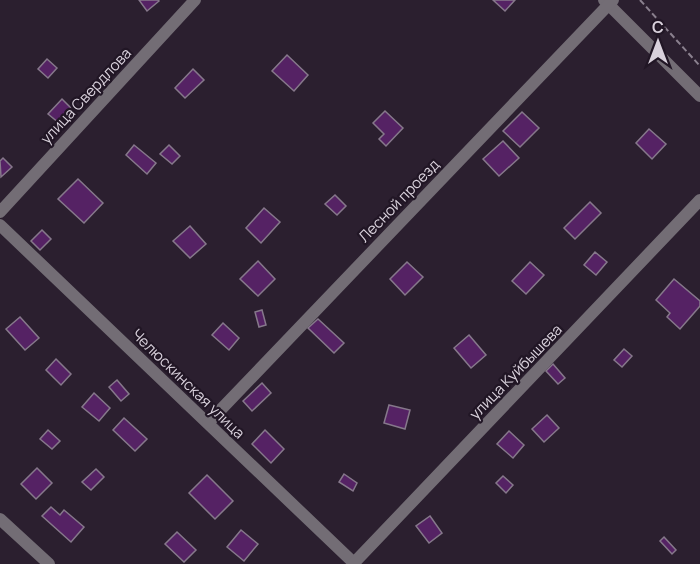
<svg xmlns="http://www.w3.org/2000/svg" width="700" height="564" viewBox="0 0 700 564" font-family="Manrope,sans-serif">
<style>
.building{fill:#552264;stroke:#86788b;stroke-width:1.5}
.lines{fill:none;stroke-linecap:round;stroke-linejoin:round}
.path{stroke:#8a808e;stroke-width:2;stroke-dasharray:6 3;stroke-linecap:butt}
.street{stroke:#736d75;stroke-width:12}
.labels{text-anchor:middle;stroke-width:4.5;stroke-linejoin:round;paint-order:stroke}
.street-label{font-size:15px;fill:#d9d1dc;stroke:#211625}
</style>
<rect width="100%" height="100%" fill="#2b1f2f"/>
<g class="building">
<path d="M 139,0 L 158,0 L 159,1 L 147,11 Z"/>
<path d="M 493,0 L 515,0 L 505,11 Z"/>
<path d="M 287,55 L 308,75 L 294,91 L 272,71 Z"/>
<path d="M 47,59 L 57,68 L 48,78 L 38,69 Z"/>
<path d="M 193,69 L 204,80 L 185,98 L 175,88 Z"/>
<path d="M 62,99 L 72,109 L 59,123 L 48,114 Z"/>
<path d="M 385,111 L 403,128 L 386,146 L 379,139 L 384,134 L 373,123 Z"/>
<path d="M 522,112 L 539,128 L 520,147 L 503,131 Z"/>
<path d="M 649,129 L 666,144 L 652,159 L 636,143 Z"/>
<path d="M 503,141 L 519,158 L 499,176 L 483,159 Z"/>
<path d="M 134,145 L 156,163 L 147,174 L 126,155 Z"/>
<path d="M 169,145 L 180,156 L 172,164 L 160,154 Z"/>
<path d="M 3,158 L 12,167 L 1,177 L 0,161 Z"/>
<path d="M 78,179 L 103,203 L 84,223 L 58,199 Z"/>
<path d="M 335,195 L 346,206 L 337,215 L 325,204 Z"/>
<path d="M 590,202 L 601,213 L 575,239 L 564,228 Z"/>
<path d="M 264,208 L 280,222 L 261,243 L 246,228 Z"/>
<path d="M 190,226 L 206,244 L 190,258 L 173,241 Z"/>
<path d="M 42,230 L 51,239 L 40,250 L 31,241 Z"/>
<path d="M 595,252 L 607,262 L 596,275 L 584,265 Z"/>
<path d="M 258,261 L 275,279 L 258,296 L 240,279 Z"/>
<path d="M 407,262 L 423,277 L 405,295 L 390,279 Z"/>
<path d="M 530,262 L 544,275 L 526,294 L 512,281 Z"/>
<path d="M 674,279 L 700,301 L 700,306 L 680,329 L 667,317 L 670,313 L 656,300 Z"/>
<path d="M 262,310 L 266,325 L 259,327 L 255,312 Z"/>
<path d="M 20,317 L 39,338 L 25,350 L 6,329 Z"/>
<path d="M 318,319 L 344,343 L 334,353 L 308,328 Z"/>
<path d="M 223,323 L 239,338 L 229,350 L 212,335 Z"/>
<path d="M 469,335 L 486,355 L 471,368 L 454,348 Z"/>
<path d="M 624,349 L 632,356 L 622,367 L 614,360 Z"/>
<path d="M 56,359 L 71,374 L 61,385 L 46,370 Z"/>
<path d="M 553,364 L 565,378 L 558,384 L 546,371 Z"/>
<path d="M 117,380 L 129,394 L 121,401 L 109,387 Z"/>
<path d="M 262,383 L 271,393 L 252,411 L 243,401 Z"/>
<path d="M 94,393 L 110,408 L 99,421 L 82,407 Z"/>
<path d="M 389,405 L 410,410 L 405,429 L 384,423 Z"/>
<path d="M 547,415 L 559,428 L 544,442 L 532,429 Z"/>
<path d="M 124,418 L 147,439 L 135,451 L 113,430 Z"/>
<path d="M 48,430 L 60,441 L 52,449 L 40,439 Z"/>
<path d="M 265,430 L 284,449 L 271,463 L 252,444 Z"/>
<path d="M 509,431 L 524,445 L 513,458 L 497,444 Z"/>
<path d="M 37,468 L 52,483 L 36,499 L 21,484 Z"/>
<path d="M 96,469 L 104,477 L 91,490 L 82,482 Z"/>
<path d="M 344,474 L 357,483 L 353,491 L 339,482 Z"/>
<path d="M 207,475 L 233,501 L 215,519 L 189,493 Z"/>
<path d="M 503,476 L 513,485 L 506,493 L 496,483 Z"/>
<path d="M 51,507 L 60,515 L 64,510 L 84,527 L 71,542 L 42,516 Z"/>
<path d="M 430,516 L 442,533 L 429,543 L 416,526 Z"/>
<path d="M 241,530 L 258,544 L 244,561 L 227,547 Z"/>
<path d="M 177,532 L 196,550 L 184,562 L 165,544 Z"/>
<path d="M 664,537 L 676,550 L 672,554 L 660,541 Z"/>
</g>
<g class="lines">
<path class="path" d="M 640,0 L 700,66"/>
<g class="street">
<path d="M 604,0 L 700,96"/>
<path d="M 0,212 L 195,0"/>
<path d="M 0,225 L 355,564"/>
<path d="M 208,423 L 613,0"/>
<path d="M 0,519 L 49,564"/>
<path d="M 353,564 L 700,200"/>
</g>
</g>
<g class="labels">
<g class="street-label">
<text transform="translate(86 96) rotate(-47)" y="5">улица Свердлова</text>
<text transform="translate(399 201) rotate(-46)" y="5">Лесной проезд</text>
<text transform="translate(516 372) rotate(-46)" y="5">улица Куйбышева</text>
<text transform="translate(188 384) rotate(44)" y="5">Челюскинская улица</text>
</g>
</g>
<g transform="translate(658 42)" stroke="#211625" stroke-width="4.5" paint-order="stroke">
<path d="M0-4.5L10 22L0 15L-10 22Z" fill="#d9d1dc"/>
<text y="-9" font-size="16" font-weight="bold" text-anchor="middle" fill="#d9d1dc">С</text>
</g>
</svg>
